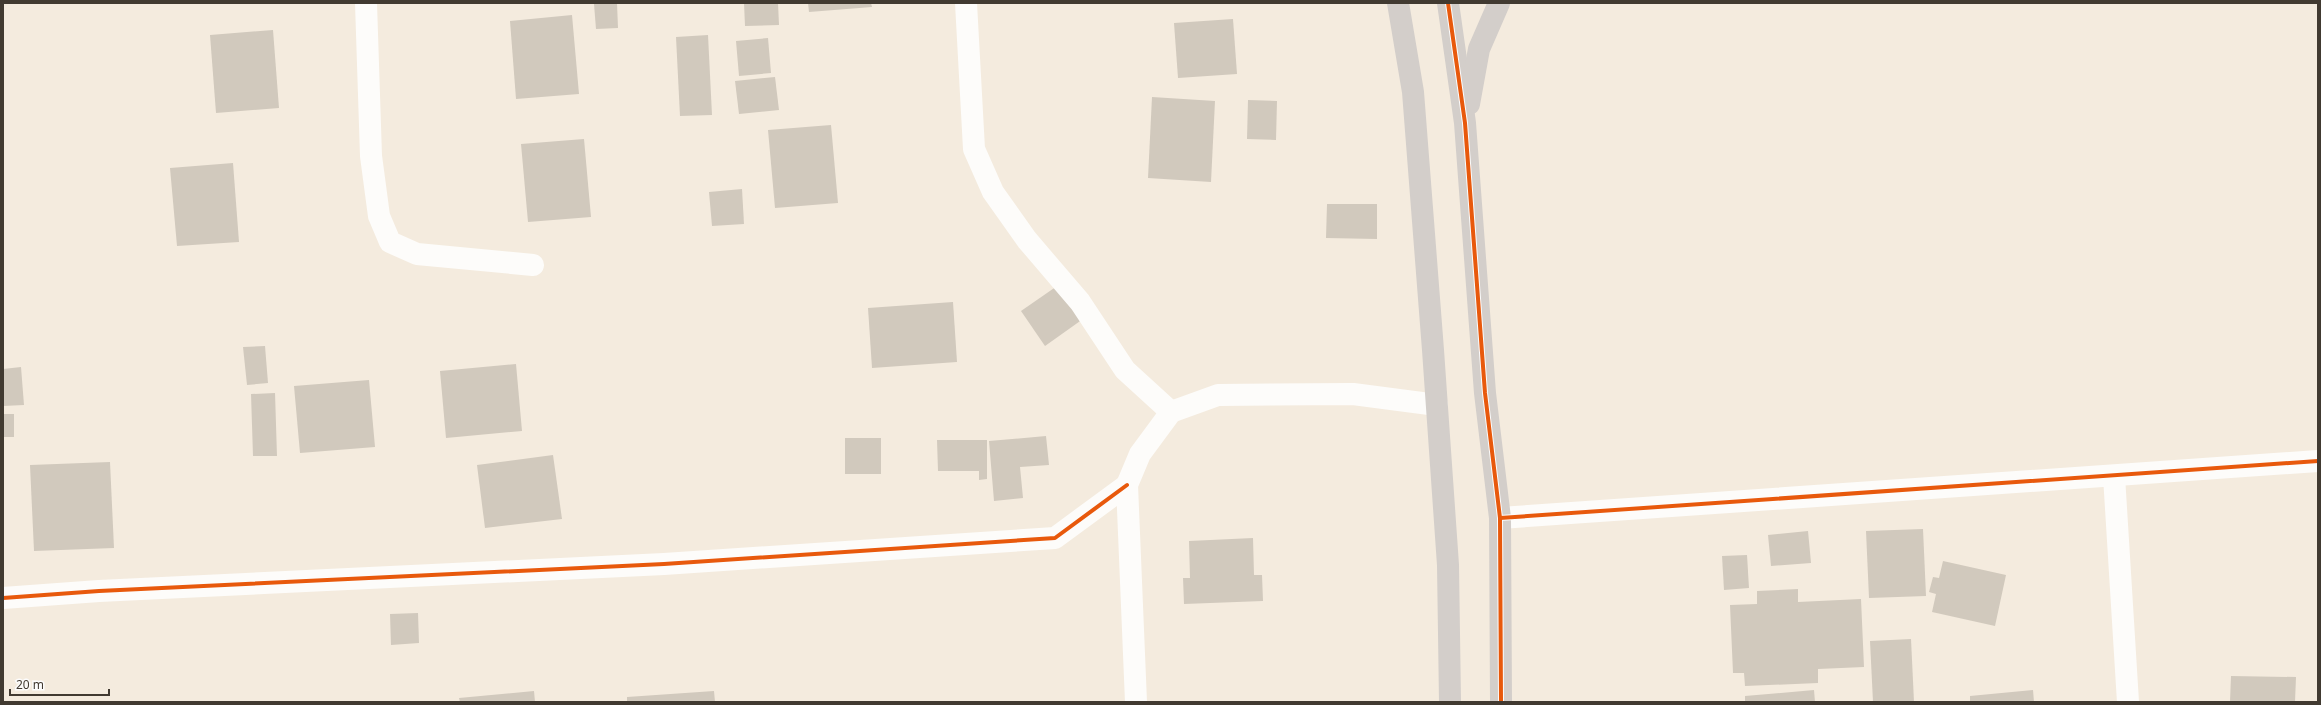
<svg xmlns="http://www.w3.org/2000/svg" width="2321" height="705" viewBox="0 0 2321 705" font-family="'Noto Sans',sans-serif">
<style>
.building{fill:#d1c9bd}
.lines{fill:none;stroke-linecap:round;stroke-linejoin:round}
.street{stroke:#fdfcfa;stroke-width:22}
.secondary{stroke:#d3ceca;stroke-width:22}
.cycleway-casing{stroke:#fcfcfc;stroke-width:6}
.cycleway{stroke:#e8590c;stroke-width:4}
</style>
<rect width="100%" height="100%" fill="#f4ebde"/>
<g class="building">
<path d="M 617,3 L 618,28 L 596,29 L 594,4 Z"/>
<path d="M 744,3 L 778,3 L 779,25 L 745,26 Z"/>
<path d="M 808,3 L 871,3 L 872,7 L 809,12 Z"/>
<path d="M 572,15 L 579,94 L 516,99 L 510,21 Z"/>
<path d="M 1233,19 L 1237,74 L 1178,78 L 1174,23 Z"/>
<path d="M 273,30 L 279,108 L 216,113 L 210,35 Z"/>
<path d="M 708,35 L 712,115 L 680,116 L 676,37 Z"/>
<path d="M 768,38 L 771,73 L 739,76 L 736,41 Z"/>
<path d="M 775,77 L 779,110 L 739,114 L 735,81 Z"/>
<path d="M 1152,97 L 1215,101 L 1211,182 L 1148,178 Z"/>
<path d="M 1248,100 L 1277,101 L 1276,140 L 1247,139 Z"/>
<path d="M 831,125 L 838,203 L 775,208 L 768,130 Z"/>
<path d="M 584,139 L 591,217 L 528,222 L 521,144 Z"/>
<path d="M 233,163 L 239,242 L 177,246 L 170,168 Z"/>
<path d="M 742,189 L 744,224 L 712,226 L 709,192 Z"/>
<path d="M 1327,204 L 1377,204 L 1377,239 L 1326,238 Z"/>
<path d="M 1060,284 L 1083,319 L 1045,346 L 1021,311 Z"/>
<path d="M 953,302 L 957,362 L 872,368 L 868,308 Z"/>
<path d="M 265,346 L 268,383 L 247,385 L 243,347 Z"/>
<path d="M 516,364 L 522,431 L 446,438 L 440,371 Z"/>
<path d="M 21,367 L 24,405 L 3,406 L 3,369 Z"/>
<path d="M 369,380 L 375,447 L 300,453 L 294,386 Z"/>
<path d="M 275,393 L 277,456 L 253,456 L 251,394 Z"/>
<rect x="3" y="414" width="11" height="23"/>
<path d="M 1046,436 L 1049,465 L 1020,467 L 1023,498 L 994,501 L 989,441 Z"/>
<rect x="845" y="438" width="36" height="36"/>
<path d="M 937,440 L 987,440 L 987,479 L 979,480 L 979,471 L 938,471 Z"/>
<path d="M 553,455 L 562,519 L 485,528 L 477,465 Z"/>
<path d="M 110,462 L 114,548 L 34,551 L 30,465 Z"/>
<path d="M 1923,529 L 1926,596 L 1869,598 L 1866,531 Z"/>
<path d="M 1808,531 L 1811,563 L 1771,566 L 1768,535 Z"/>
<path d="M 1253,538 L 1254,575 L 1262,575 L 1263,601 L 1184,604 L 1183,578 L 1190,578 L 1189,541 Z"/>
<path d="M 1747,555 L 1749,588 L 1724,590 L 1722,556 Z"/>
<path d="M 1943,561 L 2006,575 L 1995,626 L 1932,612 L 1936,594 L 1929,592 L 1933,577 L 1939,578 Z"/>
<path d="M 1798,589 L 1798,602 L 1861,599 L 1864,667 L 1818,669 L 1818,683 L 1745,686 L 1744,673 L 1733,673 L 1730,605 L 1757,604 L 1757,591 Z"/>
<path d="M 418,613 L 419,643 L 391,645 L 390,614 Z"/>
<path d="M 1911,639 L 1914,702 L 1873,702 L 1870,641 Z"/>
<path d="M 2231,676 L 2296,677 L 2295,702 L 2230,702 Z"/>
<path d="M 1814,690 L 1815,702 L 1745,702 L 1745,696 Z"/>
<path d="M 2033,690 L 2034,702 L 1970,702 L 1970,696 Z"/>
<path d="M 534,691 L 535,702 L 460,702 L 459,698 Z"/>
<path d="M 714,691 L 715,702 L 627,702 L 627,697 Z"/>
</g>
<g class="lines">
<g class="street">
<path d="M 366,3 L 371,156 L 379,216 L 390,242 L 417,254 L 533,265"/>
<path d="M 966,3 L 974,149 L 993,192 L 1027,240 L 1080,302 L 1125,370 L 1171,412"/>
<path d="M 2114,476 L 2128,702"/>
<path d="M 1500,518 L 2318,461"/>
<path d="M 3,598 L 99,591 L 664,564 L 1055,538 L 1127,485"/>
<path d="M 1136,702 L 1127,485 L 1140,454 L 1171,412 L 1218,395 L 1353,394 L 1437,405"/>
</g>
<g class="secondary">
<path d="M 1398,3 L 1413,92 L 1433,350 L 1448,565 L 1450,702"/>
<path d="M 1448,3 L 1465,123 L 1485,393 L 1500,518 L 1501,702"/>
<path d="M 1469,104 L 1479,49 L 1499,3"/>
</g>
<defs>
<g id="cycleway">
<path d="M 1448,3 L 1465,123 L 1485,393 L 1500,518 L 1501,702"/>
<path d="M 1500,518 L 2318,461"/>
<path d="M 3,598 L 99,591 L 664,564 L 1055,538 L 1127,485"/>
</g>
</defs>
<use href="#cycleway" class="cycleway-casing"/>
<use href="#cycleway" class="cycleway"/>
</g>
<rect width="2321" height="705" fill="none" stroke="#413a31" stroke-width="8"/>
<path d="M10 689v6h99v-6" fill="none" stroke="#413a31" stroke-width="2"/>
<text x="16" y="689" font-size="12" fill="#413a31" stroke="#fcfcfc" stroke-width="3" paint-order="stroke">20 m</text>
</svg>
